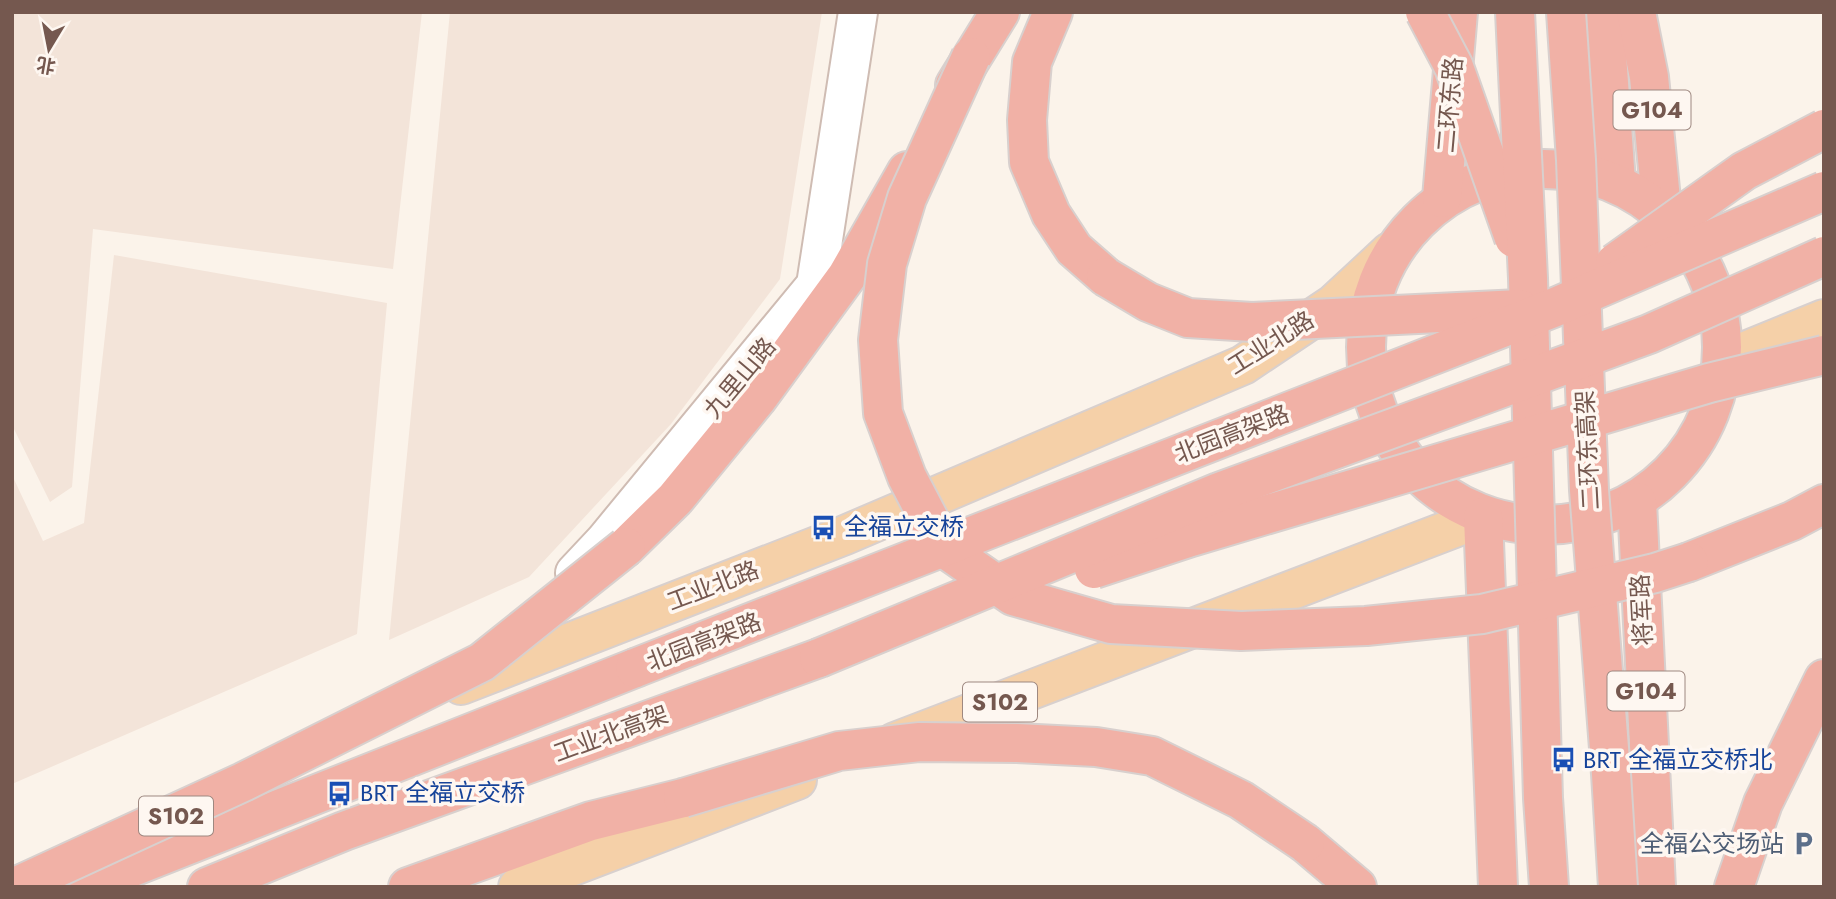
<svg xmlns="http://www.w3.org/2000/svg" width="1836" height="899" viewBox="0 0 1836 899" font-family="Jost,'Noto Sans SC',sans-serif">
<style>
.residential{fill:#f3e4d9}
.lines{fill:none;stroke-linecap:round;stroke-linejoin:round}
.minor-casing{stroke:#cfbcb3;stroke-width:42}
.major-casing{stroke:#d8d0ce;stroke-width:42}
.highway-casing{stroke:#d8d0ce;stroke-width:42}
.minor{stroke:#fff;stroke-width:38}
.major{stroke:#f5d0a8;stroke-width:38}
.highway{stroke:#f1b1a6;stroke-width:38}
.highway-bridge-casing{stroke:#d8d0ce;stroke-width:42;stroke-linecap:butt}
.highway-bridge{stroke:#f1b1a6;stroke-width:38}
.labels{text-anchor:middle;stroke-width:7;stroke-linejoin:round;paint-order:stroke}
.shield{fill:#fef7f1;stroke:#9e8880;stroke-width:2}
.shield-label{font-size:23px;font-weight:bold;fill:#75584f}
.street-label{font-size:24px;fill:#75584f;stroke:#fef7f1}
.transit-label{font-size:24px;fill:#164399;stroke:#fef7f1;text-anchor:start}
.service-label{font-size:24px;fill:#4e5e75;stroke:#fef7f1;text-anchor:end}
</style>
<rect width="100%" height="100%" fill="#fbf3ea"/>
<g class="residential">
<path d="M 12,12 L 422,12 L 393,269 L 93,229 L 72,487 L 50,502 L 12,425 Z"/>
<path d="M 450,12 L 822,12 L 780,279 L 671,424 L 529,577 L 389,640 Z"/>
<path d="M 114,255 L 387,303 L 357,634 L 12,784 L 12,475 L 43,541 L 84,523 Z"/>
</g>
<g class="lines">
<defs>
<path id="minor" d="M 575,573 L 605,541 L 816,285 L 858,12"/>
<g id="major">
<path d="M 1726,359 L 1824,319"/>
<path d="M 461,685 L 845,535 L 1243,365 L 1334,304 L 1390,252"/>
<path d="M 895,742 L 1483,517"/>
<path d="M 518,887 L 797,780"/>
</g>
<g id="highway">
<path d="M 1053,12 L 1032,62 L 1027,120 L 1029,162 L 1051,214 L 1074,249 L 1106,277"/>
<path d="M 1604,12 L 1616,182"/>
<path d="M 1636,12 L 1649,77 L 1662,210"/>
<path d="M 955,85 L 1000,12"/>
<circle cx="1544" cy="347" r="178"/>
<path d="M 1442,198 L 1458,12"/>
<path d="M 1637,502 L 1656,887"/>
<path d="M 1483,517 L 1498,887"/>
<path d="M 626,547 L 675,499 L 757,399 L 847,276 L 907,171"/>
<path d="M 1689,562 L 1792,521 L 1824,504"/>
<path d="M 1305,843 L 1357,887"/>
<path d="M 82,887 L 635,668"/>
<path d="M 207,887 L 344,831 L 819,658"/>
<path d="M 408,887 L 591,821 L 683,798"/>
<path d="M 1734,887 L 1763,803 L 1824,679"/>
</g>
</defs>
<use href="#minor" class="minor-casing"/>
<use href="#major" class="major-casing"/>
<use href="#highway" class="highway-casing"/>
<use href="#minor" class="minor"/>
<use href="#major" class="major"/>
<use href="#highway" class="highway"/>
<defs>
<g id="highway-bridge">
<path d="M 1425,12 L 1454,67 L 1514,238"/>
<path d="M 1515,12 L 1528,278 L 1543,798 L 1549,887"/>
<path d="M 1566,12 L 1576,160 L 1589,490 L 1611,774 L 1618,887"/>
<path d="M 971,57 L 907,198 L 887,264 L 878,340 L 883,413 L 907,477 L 944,548 L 1013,596 L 1111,624 L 1241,631 L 1366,626 L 1482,614 L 1655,573 L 1689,562"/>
<path d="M 1615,263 L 1744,171 L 1824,129"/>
<path d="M 1106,277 L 1148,302 L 1188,318 L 1252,322 L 1520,309"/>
<path d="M 1094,569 L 1191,537 L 1709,383 L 1824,355"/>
<path d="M 819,658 L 1219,492 L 1649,334 L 1824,256"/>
<path d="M 635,668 L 1553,308 L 1824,191"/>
<path d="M 683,798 L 839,751 L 920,742 L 1017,743 L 1096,747 L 1152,756 L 1241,800 L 1305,843"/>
<path d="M 15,887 L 243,782 L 482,662 L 626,547"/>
</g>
</defs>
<use href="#highway-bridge" class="highway-bridge-casing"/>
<use href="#highway-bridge" class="highway-bridge"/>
</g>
<defs>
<symbol id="bus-bare" viewBox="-9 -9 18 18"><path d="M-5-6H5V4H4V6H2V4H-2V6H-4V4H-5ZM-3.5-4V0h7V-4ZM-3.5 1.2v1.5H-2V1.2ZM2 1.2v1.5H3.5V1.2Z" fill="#1a4fb4" stroke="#fef7f1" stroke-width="2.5" paint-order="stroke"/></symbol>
<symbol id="parking-bare" viewBox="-9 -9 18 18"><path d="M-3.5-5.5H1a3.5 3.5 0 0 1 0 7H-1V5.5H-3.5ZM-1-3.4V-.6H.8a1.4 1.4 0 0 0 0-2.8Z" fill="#5c6f8a" stroke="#fef7f1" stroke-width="2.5" paint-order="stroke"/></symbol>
</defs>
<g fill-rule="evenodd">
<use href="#bus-bare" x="806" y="510" width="35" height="35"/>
<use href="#bus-bare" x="1546" y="742" width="35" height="35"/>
<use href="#bus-bare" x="322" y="776" width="35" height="35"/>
<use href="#parking-bare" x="1786" y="826" width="35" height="35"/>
</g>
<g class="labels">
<g class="shield">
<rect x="1613.5" y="90.5" width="77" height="39" rx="5"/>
<rect x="1607.5" y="671.5" width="77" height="39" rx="5"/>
<rect x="963" y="682.5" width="74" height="39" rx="5"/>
<rect x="139" y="796.5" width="74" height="39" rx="5"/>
</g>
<g class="shield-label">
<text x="1652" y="118">G104</text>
<text x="1646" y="699">G104</text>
<text x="1000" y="710">S102</text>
<text x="176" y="824">S102</text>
</g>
<g class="street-label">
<text transform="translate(1450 105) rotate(-85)" y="8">二环东路</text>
<text transform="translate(1271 343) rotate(-32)" y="8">工业北路</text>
<text transform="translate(740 378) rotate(-50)" y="8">九里山路</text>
<text transform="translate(1232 434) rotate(-21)" y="8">北园高架路</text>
<text transform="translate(1588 450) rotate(-93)" y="8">二环东高架</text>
<text transform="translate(713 586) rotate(-21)" y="8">工业北路</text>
<text transform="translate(1642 610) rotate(-93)" y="8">将军路</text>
<text transform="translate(704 642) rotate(-21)" y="8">北园高架路</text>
<text transform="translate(611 734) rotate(-20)" y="8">工业北高架</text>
</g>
<g class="transit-label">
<text x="844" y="535">全福立交桥</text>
<text x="1583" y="768">BRT 全福立交桥北</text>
<text x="360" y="801">BRT 全福立交桥</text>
</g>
<g class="service-label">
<text x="1784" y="852">全福公交场站</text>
</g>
</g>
<rect width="1836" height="899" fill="none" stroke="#75584f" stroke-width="28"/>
<g transform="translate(49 49) rotate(190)" stroke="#fef7f1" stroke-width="5" paint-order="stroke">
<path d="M0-5L12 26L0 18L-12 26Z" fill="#75584f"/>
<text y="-10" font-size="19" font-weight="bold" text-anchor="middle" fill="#75584f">北</text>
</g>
</svg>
